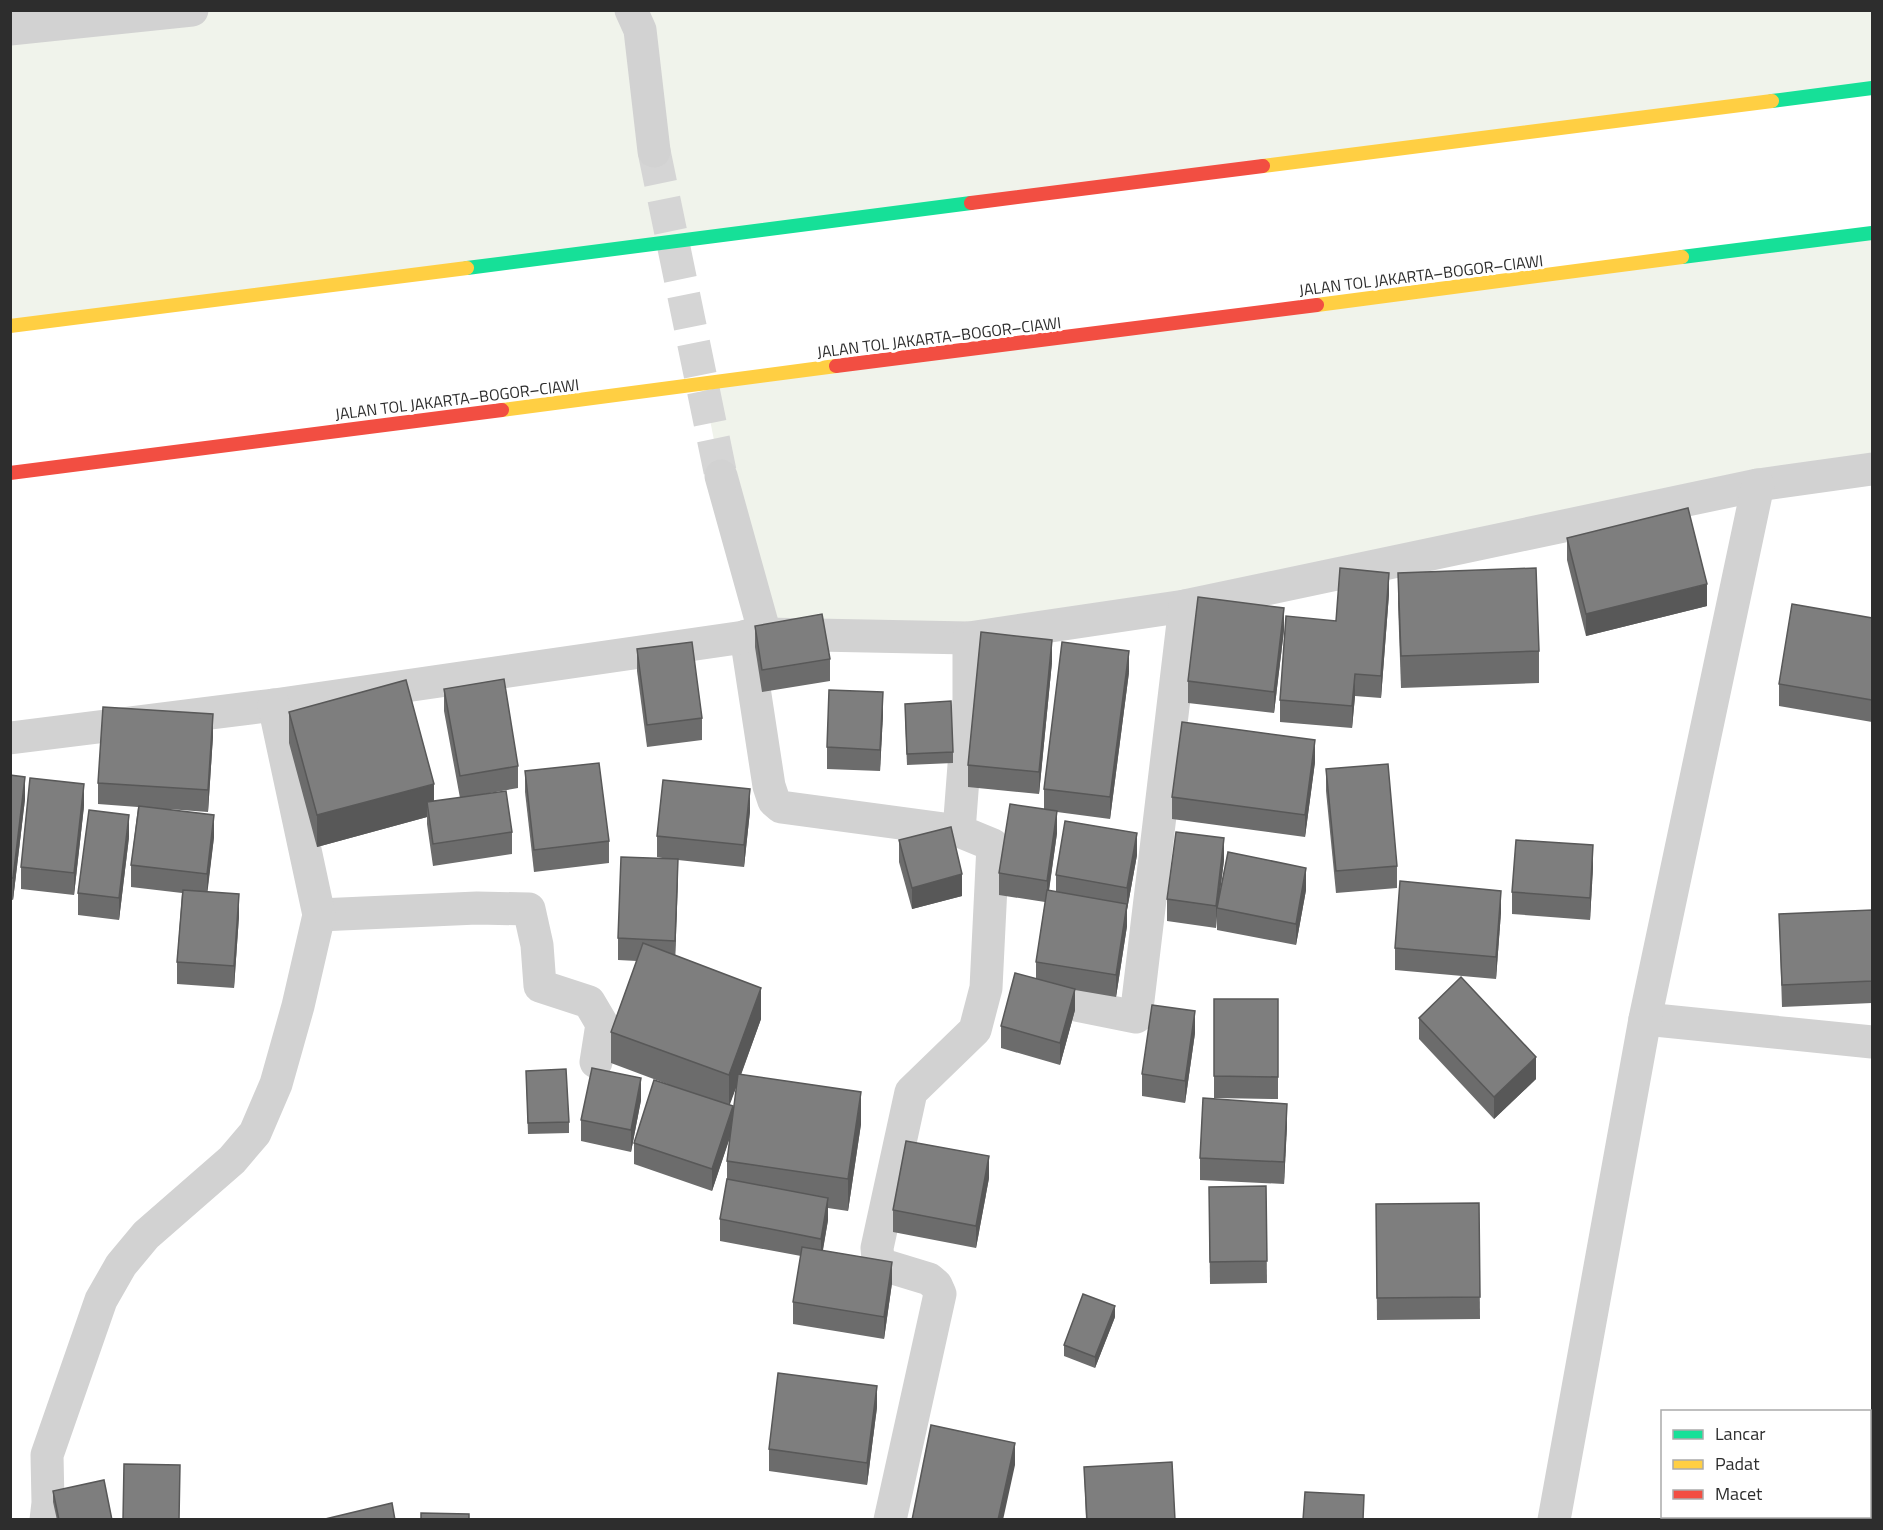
<svg xmlns="http://www.w3.org/2000/svg" width="1883" height="1530" viewBox="0 0 1883 1530" font-family="'Titillium Web',sans-serif">
<style>
.green{fill:#f0f3eb}
.lines{fill:none;stroke-linecap:round;stroke-linejoin:round}
.street-tunnel{stroke:#d5d5d5;stroke-width:33;stroke-dasharray:33 16;stroke-linecap:butt}
.street{stroke:#d2d2d2;stroke-width:33}
.fast{stroke:#16e098;stroke-width:14}
.slow{stroke:#ffcf43;stroke-width:14}
.jam{stroke:#f24e42;stroke-width:14}
.wall{fill:#6c6c6c;fill-rule:evenodd}
.shaded-wall{fill:#585858}
.building{fill:#7e7e7e;stroke:#585858;stroke-width:1.5}
.labels{text-anchor:middle;stroke-width:6;stroke-linejoin:round;paint-order:stroke}
.street-label{font-size:16px;fill:#2d2d2d;stroke:#fff}
</style>
<rect width="100%" height="100%" fill="#fff"/>
<g class="green">
<path d="M 200,10 L 1872,10 L 1872,92 L 11,326 L 10,29 Z"/>
<path d="M 1872,234 L 1872,469 L 969,638 L 765,634 L 721,476 L 703,384 Z"/>
</g>
<g class="lines">
<path class="street-tunnel" d="M 654,151 L 721,476"/>
<g class="street">
<path d="M 631,10 L 640,30 L 654,151"/>
<path d="M 10,29 L 192,10"/>
<path d="M 721,476 L 765,634"/>
<path d="M 746,636 L 769,786 L 774,801 L 781,807 L 959,831"/>
<path d="M 10,738 L 274,705 L 765,634 L 969,638 L 1185,606 L 1758,485 L 1872,469"/>
<path d="M 319,915 L 477,908 L 529,909 L 537,945 L 540,986 L 589,1002 L 602,1024 L 596,1062"/>
<path d="M 1031,996 L 1136,1017 L 1185,606"/>
<path d="M 1645,1019 L 1872,1042"/>
<path d="M 46,1520 L 48,1503 L 47,1455 L 101,1300 L 121,1265 L 146,1235 L 232,1160 L 255,1133 L 276,1084 L 298,1006 L 319,915 L 274,705"/>
<path d="M 890,1520 L 940,1294 L 936,1285 L 929,1279 L 883,1265 L 878,1259 L 877,1248 L 911,1092 L 975,1030 L 986,988 L 993,845 L 959,831 L 969,699 L 969,638"/>
<path d="M 1554,1520 L 1645,1019 L 1758,485"/>
</g>
<g class="fast">
<path d="M 1772,101 L 1872,88"/>
<path d="M 1682,257 L 1872,233"/>
<path d="M 467,268 L 971,203"/>
</g>
<g class="slow">
<path d="M 1263,166 L 1772,101"/>
<path d="M 1317,305 L 1682,257"/>
<path d="M 10,326 L 467,268"/>
<path d="M 502,410 L 836,366"/>
</g>
<g class="jam">
<path d="M 971,203 L 1263,166"/>
<path d="M 836,366 L 1317,305"/>
<path d="M 10,473 L 502,410"/>
</g>
</g>
<g class="wall">
<path d="M 1567,538 L 1707,606 L 1586,636 L 1567,560 Z"/>
<path d="M 1398,573 L 1539,651 L 1539,683 L 1401,688 L 1398,604 Z"/>
<path d="M 1389,594 L 1381,698 L 1355,696 L 1352,728 L 1280,722 L 1280,700 L 1336,621 Z"/>
<path d="M 1872,618 L 1872,722 L 1779,706 L 1779,684 Z"/>
<path d="M 755,626 L 830,659 L 830,681 L 762,692 L 755,647 Z"/>
<path d="M 1284,630 L 1274,713 L 1188,703 L 1188,681 Z"/>
<path d="M 637,649 L 702,718 L 702,740 L 647,747 L 637,671 Z"/>
<path d="M 1052,662 L 1039,794 L 968,787 L 968,765 Z"/>
<path d="M 1129,672 L 1110,819 L 1057,812 L 1057,833 L 1049,891 L 1056,892 L 1056,875 L 1137,855 L 1127,910 L 1127,926 L 1116,997 L 1075,990 L 1075,1010 L 1060,1065 L 1001,1048 L 1001,1026 L 1036,978 L 1036,962 L 1045,902 L 999,895 L 999,873 L 1044,809 L 1044,789 Z"/>
<path d="M 444,689 L 518,766 L 518,788 L 473,796 L 512,832 L 512,854 L 433,866 L 427,824 L 427,817 L 317,847 L 289,743 L 289,712 L 434,801 L 460,798 L 444,711 Z"/>
<path d="M 883,714 L 880,771 L 827,769 L 827,747 Z"/>
<path d="M 905,715 L 953,752 L 953,763 L 907,765 Z"/>
<path d="M 213,736 L 208,812 L 168,809 L 214,837 L 207,892 L 239,916 L 234,988 L 177,984 L 177,962 L 182,893 L 131,887 L 131,865 L 138,807 L 98,804 L 98,783 Z"/>
<path d="M 1315,762 L 1305,837 L 1172,819 L 1172,797 Z"/>
<path d="M 1326,769 L 1397,866 L 1397,888 L 1336,893 L 1326,791 Z"/>
<path d="M 525,771 L 609,841 L 609,863 L 534,872 L 525,792 Z"/>
<path d="M 10,775 L 25,799 L 13,900 L 10,899 Z"/>
<path d="M 84,806 L 74,895 L 21,889 L 21,867 Z"/>
<path d="M 750,811 L 744,867 L 678,860 L 675,956 L 761,1019 L 741,1075 L 861,1124 L 848,1211 L 828,1208 L 828,1220 L 823,1250 L 892,1283 L 884,1339 L 793,1324 L 793,1302 L 801,1256 L 720,1241 L 720,1219 L 727,1181 L 727,1161 L 730,1137 L 712,1191 L 634,1164 L 634,1143 L 667,1084 L 611,1063 L 611,1032 L 637,961 L 618,960 L 618,938 L 668,859 L 657,857 L 657,836 ZM 737,1085 L 733,1115 L 729,1105 Z"/>
<path d="M 129,837 L 119,920 L 78,915 L 78,893 Z"/>
<path d="M 899,840 L 962,896 L 912,909 L 899,862 Z"/>
<path d="M 1224,860 L 1220,892 L 1306,890 L 1296,945 L 1217,930 L 1217,916 L 1216,928 L 1167,921 L 1167,899 Z"/>
<path d="M 1593,867 L 1590,920 L 1512,914 L 1512,892 Z"/>
<path d="M 1872,910 L 1872,1003 L 1782,1007 L 1779,914 Z"/>
<path d="M 1501,912 L 1496,979 L 1395,970 L 1395,948 Z"/>
<path d="M 1214,999 L 1278,999 L 1278,1099 L 1214,1098 Z"/>
<path d="M 1419,1018 L 1536,1079 L 1494,1119 L 1419,1039 Z"/>
<path d="M 1195,1033 L 1185,1103 L 1142,1096 L 1142,1074 Z"/>
<path d="M 526,1071 L 569,1122 L 569,1133 L 528,1134 Z"/>
<path d="M 641,1100 L 631,1152 L 581,1141 L 581,1120 Z"/>
<path d="M 1287,1125 L 1284,1184 L 1200,1180 L 1200,1158 Z"/>
<path d="M 989,1178 L 976,1248 L 893,1232 L 893,1210 Z"/>
<path d="M 1266,1186 L 1267,1283 L 1210,1284 L 1209,1209 Z"/>
<path d="M 1479,1203 L 1480,1319 L 1377,1320 L 1376,1204 Z"/>
<path d="M 1115,1317 L 1095,1368 L 1064,1356 L 1064,1345 Z"/>
<path d="M 877,1407 L 867,1485 L 769,1471 L 769,1449 Z"/>
<path d="M 1084,1467 L 1175,1520 L 1086,1520 Z"/>
<path d="M 53,1491 L 112,1520 L 57,1520 L 53,1502 Z"/>
</g>
<g class="shaded-wall">
<path d="M 1389,573 L 1389,594 L 1381,698 L 1381,676 Z"/>
<path d="M 1707,584 L 1707,606 L 1586,636 L 1586,614 Z"/>
<path d="M 1284,608 L 1284,630 L 1274,713 L 1274,692 Z"/>
<path d="M 1052,640 L 1052,662 L 1039,794 L 1039,772 Z"/>
<path d="M 1129,651 L 1129,672 L 1110,819 L 1110,797 Z"/>
<path d="M 1355,674 L 1355,696 L 1352,728 L 1352,706 Z"/>
<path d="M 883,692 L 883,714 L 880,771 L 880,750 Z"/>
<path d="M 213,714 L 213,736 L 208,812 L 208,790 Z"/>
<path d="M 1315,740 L 1315,762 L 1305,837 L 1305,815 Z"/>
<path d="M 25,777 L 25,799 L 13,900 L 13,878 Z"/>
<path d="M 84,784 L 84,806 L 74,895 L 74,873 Z"/>
<path d="M 434,784 L 434,815 L 427,802 L 427,817 L 317,847 L 317,815 Z"/>
<path d="M 750,789 L 750,811 L 744,867 L 744,845 Z"/>
<path d="M 1057,811 L 1057,833 L 1047,903 L 1047,881 Z"/>
<path d="M 129,815 L 129,837 L 119,920 L 119,898 Z"/>
<path d="M 214,815 L 214,837 L 207,896 L 207,874 Z"/>
<path d="M 1137,833 L 1137,855 L 1127,910 L 1127,888 Z"/>
<path d="M 1224,838 L 1224,860 L 1218,908 L 1217,908 L 1216,928 L 1216,906 Z"/>
<path d="M 1593,845 L 1593,867 L 1590,920 L 1590,898 Z"/>
<path d="M 678,859 L 678,881 L 675,963 L 675,941 Z"/>
<path d="M 1306,868 L 1306,890 L 1296,945 L 1296,924 Z"/>
<path d="M 962,874 L 962,896 L 912,909 L 912,888 Z"/>
<path d="M 1501,891 L 1501,912 L 1496,979 L 1496,957 Z"/>
<path d="M 239,894 L 239,916 L 234,988 L 234,966 Z"/>
<path d="M 1127,904 L 1127,926 L 1116,997 L 1116,975 Z"/>
<path d="M 761,988 L 761,1019 L 729,1107 L 729,1075 Z"/>
<path d="M 1075,989 L 1075,1010 L 1060,1065 L 1060,1043 Z"/>
<path d="M 1195,1011 L 1195,1033 L 1185,1103 L 1185,1081 Z"/>
<path d="M 1536,1057 L 1536,1079 L 1494,1119 L 1494,1097 Z"/>
<path d="M 641,1078 L 641,1100 L 631,1152 L 631,1130 Z"/>
<path d="M 861,1092 L 861,1124 L 848,1211 L 848,1179 Z"/>
<path d="M 1287,1104 L 1287,1125 L 1284,1184 L 1284,1162 Z"/>
<path d="M 733,1106 L 733,1128 L 712,1191 L 712,1169 Z"/>
<path d="M 989,1156 L 989,1178 L 976,1248 L 976,1226 Z"/>
<path d="M 828,1198 L 828,1220 L 821,1260 L 821,1239 Z"/>
<path d="M 892,1262 L 892,1283 L 884,1339 L 884,1317 Z"/>
<path d="M 1115,1306 L 1115,1317 L 1095,1368 L 1095,1357 Z"/>
<path d="M 877,1386 L 877,1407 L 867,1485 L 867,1463 Z"/>
<path d="M 1015,1443 L 1015,1465 L 1003,1520 L 998,1520 Z"/>
</g>
<g class="building">
<path d="M 1688,508 L 1707,584 L 1586,614 L 1567,538 Z"/>
<path d="M 1340,568 L 1389,573 L 1381,676 L 1355,674 L 1352,706 L 1280,700 L 1286,616 L 1336,621 Z"/>
<path d="M 1536,568 L 1539,651 L 1401,656 L 1398,573 Z"/>
<path d="M 1198,597 L 1284,608 L 1274,692 L 1188,681 Z"/>
<path d="M 1792,604 L 1872,618 L 1872,700 L 1779,684 Z"/>
<path d="M 822,614 L 830,659 L 762,670 L 755,626 Z"/>
<path d="M 981,632 L 1052,640 L 1039,772 L 968,765 Z"/>
<path d="M 692,642 L 702,718 L 647,725 L 637,649 Z"/>
<path d="M 1062,642 L 1129,651 L 1110,797 L 1044,789 Z"/>
<path d="M 504,679 L 518,766 L 460,776 L 444,689 Z"/>
<path d="M 406,680 L 434,784 L 317,815 L 289,712 Z"/>
<path d="M 829,690 L 883,692 L 880,750 L 827,747 Z"/>
<path d="M 951,701 L 953,752 L 907,754 L 905,704 Z"/>
<path d="M 103,707 L 213,714 L 208,790 L 98,783 Z"/>
<path d="M 1182,722 L 1315,740 L 1305,815 L 1172,797 Z"/>
<path d="M 599,763 L 609,841 L 534,850 L 525,771 Z"/>
<path d="M 1388,764 L 1397,866 L 1336,871 L 1326,769 Z"/>
<path d="M 10,775 L 25,777 L 13,878 L 10,878 Z"/>
<path d="M 30,778 L 84,784 L 74,873 L 21,867 Z"/>
<path d="M 663,780 L 750,789 L 744,845 L 657,836 Z"/>
<path d="M 506,791 L 512,832 L 433,844 L 427,802 Z"/>
<path d="M 1010,804 L 1057,811 L 1047,881 L 999,873 Z"/>
<path d="M 139,806 L 214,815 L 207,874 L 131,865 Z"/>
<path d="M 89,810 L 129,815 L 119,898 L 78,893 Z"/>
<path d="M 1065,821 L 1137,833 L 1127,888 L 1056,875 Z"/>
<path d="M 951,827 L 962,874 L 912,888 L 899,840 Z"/>
<path d="M 1176,832 L 1224,838 L 1216,906 L 1167,899 Z"/>
<path d="M 1516,840 L 1593,845 L 1590,898 L 1512,892 Z"/>
<path d="M 1228,852 L 1306,868 L 1296,924 L 1217,908 Z"/>
<path d="M 621,857 L 678,859 L 675,941 L 618,938 Z"/>
<path d="M 1400,881 L 1501,891 L 1496,957 L 1395,948 Z"/>
<path d="M 183,890 L 239,894 L 234,966 L 177,962 Z"/>
<path d="M 1047,890 L 1127,904 L 1116,975 L 1036,962 Z"/>
<path d="M 1872,910 L 1872,981 L 1782,985 L 1779,914 Z"/>
<path d="M 643,943 L 761,988 L 729,1075 L 611,1032 Z"/>
<path d="M 1015,973 L 1075,989 L 1060,1043 L 1001,1026 Z"/>
<path d="M 1461,977 L 1536,1057 L 1494,1097 L 1419,1018 Z"/>
<path d="M 1214,999 L 1278,999 L 1278,1077 L 1214,1076 Z"/>
<path d="M 1152,1005 L 1195,1011 L 1185,1081 L 1142,1074 Z"/>
<path d="M 592,1068 L 641,1078 L 631,1130 L 581,1120 Z"/>
<path d="M 566,1069 L 569,1122 L 528,1123 L 526,1071 Z"/>
<path d="M 738,1074 L 861,1092 L 848,1179 L 727,1161 Z"/>
<path d="M 654,1080 L 733,1106 L 712,1169 L 634,1143 Z"/>
<path d="M 1203,1098 L 1287,1104 L 1284,1162 L 1200,1158 Z"/>
<path d="M 906,1141 L 989,1156 L 976,1226 L 893,1210 Z"/>
<path d="M 727,1179 L 828,1198 L 821,1239 L 720,1219 Z"/>
<path d="M 1266,1186 L 1267,1261 L 1210,1262 L 1209,1187 Z"/>
<path d="M 1479,1203 L 1480,1297 L 1377,1298 L 1376,1204 Z"/>
<path d="M 802,1247 L 892,1262 L 884,1317 L 793,1302 Z"/>
<path d="M 1083,1294 L 1115,1306 L 1095,1357 L 1064,1345 Z"/>
<path d="M 778,1373 L 877,1386 L 867,1463 L 769,1449 Z"/>
<path d="M 931,1425 L 1015,1443 L 998,1520 L 912,1520 Z"/>
<path d="M 1172,1462 L 1175,1520 L 1087,1520 L 1084,1467 Z"/>
<path d="M 124,1464 L 180,1465 L 179,1520 L 123,1520 Z"/>
<path d="M 104,1480 L 112,1520 L 59,1520 L 53,1491 Z"/>
<path d="M 1305,1492 L 1364,1495 L 1363,1520 L 1303,1520 Z"/>
<path d="M 392,1503 L 395,1520 L 321,1520 Z"/>
<path d="M 421,1513 L 469,1514 L 469,1520 L 421,1520 Z"/>
</g>
<g class="labels">
<g class="street-label">
<text transform="translate(1421 275) rotate(-7)" y="6">JALAN TOL JAKARTA–BOGOR–CIAWI</text>
<text transform="translate(939 337) rotate(-7)" y="6">JALAN TOL JAKARTA–BOGOR–CIAWI</text>
<text transform="translate(457 399) rotate(-7)" y="6">JALAN TOL JAKARTA–BOGOR–CIAWI</text>
</g>
</g>
<rect width="1883" height="1530" fill="none" stroke="#2d2d2d" stroke-width="24"/>
<rect x="1661" y="1410" width="210" height="108" fill="#ffffff" stroke="#ababab" stroke-width="1.5"/>
<rect x="1673" y="1430" width="30" height="9" fill="#16e098" stroke="#ababab" stroke-width="1.5"/>
<text x="1715" y="1440" font-size="18" fill="#2d2d2d">Lancar</text>
<rect x="1673" y="1460" width="30" height="9" fill="#ffcf43" stroke="#ababab" stroke-width="1.5"/>
<text x="1715" y="1470" font-size="18" fill="#2d2d2d">Padat</text>
<rect x="1673" y="1490" width="30" height="9" fill="#f24e42" stroke="#ababab" stroke-width="1.5"/>
<text x="1715" y="1500" font-size="18" fill="#2d2d2d">Macet</text>
</svg>
